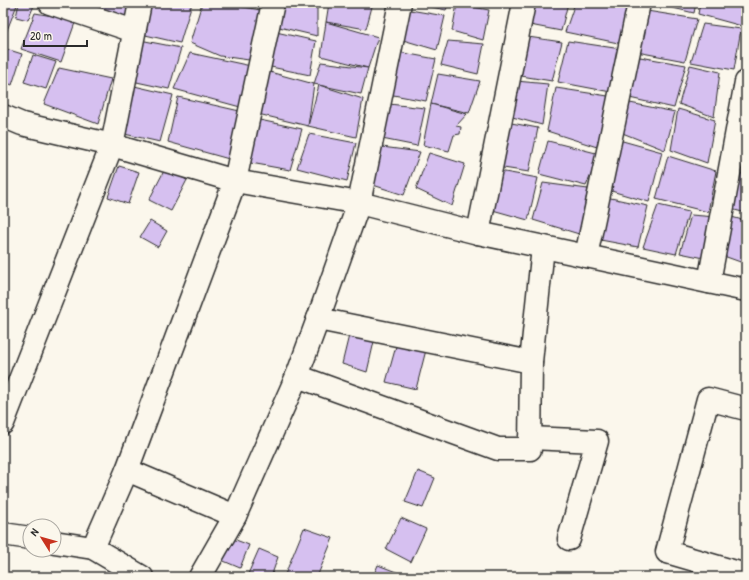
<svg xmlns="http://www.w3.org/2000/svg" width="749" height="580" viewBox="0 0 749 580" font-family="'Patrick Hand',sans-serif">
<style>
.building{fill:#d6c0f0;stroke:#2b2b2b}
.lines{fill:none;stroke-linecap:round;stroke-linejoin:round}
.street-casing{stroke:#2b2b2b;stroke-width:25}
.street{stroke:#fbf7ec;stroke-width:22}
</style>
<rect width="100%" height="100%" fill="#fbf7ec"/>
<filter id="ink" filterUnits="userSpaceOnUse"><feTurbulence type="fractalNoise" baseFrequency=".025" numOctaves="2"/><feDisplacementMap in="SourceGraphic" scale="8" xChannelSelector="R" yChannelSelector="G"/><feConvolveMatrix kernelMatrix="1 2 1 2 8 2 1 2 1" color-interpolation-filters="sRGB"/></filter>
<g filter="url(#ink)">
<g class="building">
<path d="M 3,3 L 17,5 L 3,40 Z"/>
<path d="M 19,3 L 35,3 L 28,20 L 16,17 Z"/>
<path d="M 90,3 L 132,3 L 128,17 L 90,4 Z"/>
<path d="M 149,3 L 192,3 L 180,43 L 141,34 Z"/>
<path d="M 202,3 L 222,3 L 260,10 L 249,60 L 220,56 L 190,43 Z"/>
<path d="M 281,3 L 317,3 L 317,36 L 279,27 Z"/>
<path d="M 329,3 L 373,3 L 366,29 L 326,22 Z"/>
<path d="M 413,3 L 449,3 L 446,10 Z"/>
<path d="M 533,3 L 568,3 L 561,31 L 530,25 Z"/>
<path d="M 575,3 L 616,3 L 633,6 L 623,44 L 565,32 Z"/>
<path d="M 652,3 L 696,3 L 694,13 Z"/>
<path d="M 700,3 L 746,3 L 742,26 L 698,14 Z"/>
<path d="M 457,4 L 489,10 L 483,40 L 452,31 Z"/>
<path d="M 410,10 L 445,16 L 437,50 L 403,40 Z"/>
<path d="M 647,11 L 697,19 L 685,61 L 637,52 Z"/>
<path d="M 35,13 L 76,20 L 61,62 L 21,49 Z"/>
<path d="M 326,22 L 378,37 L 368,68 L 321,56 Z"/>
<path d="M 703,24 L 741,29 L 734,70 L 691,62 Z"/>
<path d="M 276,32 L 316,41 L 310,75 L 266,66 Z"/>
<path d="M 528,37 L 562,42 L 552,81 L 515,75 Z"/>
<path d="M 140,40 L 181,48 L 169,89 L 132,81 Z"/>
<path d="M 448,41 L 484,44 L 478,74 L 441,65 Z"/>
<path d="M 568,41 L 621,49 L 611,92 L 558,82 Z"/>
<path d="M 3,48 L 22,54 L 12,85 L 3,81 Z"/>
<path d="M 398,52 L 436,59 L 426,101 L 388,94 Z"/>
<path d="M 190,53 L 251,66 L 244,108 L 174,89 Z"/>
<path d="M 33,55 L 56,62 L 46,89 L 24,82 Z"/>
<path d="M 640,57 L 686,65 L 674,108 L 625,97 Z"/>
<path d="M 321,62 L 368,68 L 361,94 L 314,84 Z"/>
<path d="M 690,65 L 720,72 L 714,117 L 679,104 Z"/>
<path d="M 59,68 L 111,79 L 98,124 L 44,104 Z"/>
<path d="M 266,71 L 314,84 L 308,126 L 258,114 Z"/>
<path d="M 438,74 L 480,81 L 469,113 L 431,104 Z"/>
<path d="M 516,81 L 548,84 L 542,125 L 505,115 Z"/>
<path d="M 130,85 L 173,95 L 160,142 L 120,133 Z"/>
<path d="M 319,85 L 363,99 L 356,137 L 308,126 Z"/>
<path d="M 556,88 L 608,96 L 597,147 L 547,131 Z"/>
<path d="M 178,97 L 244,112 L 229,159 L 168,142 Z"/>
<path d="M 630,103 L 675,112 L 665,150 L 620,132 Z"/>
<path d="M 389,104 L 425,108 L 417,146 L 382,139 Z"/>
<path d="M 431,104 L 467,114 L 456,126 L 461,127 L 460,134 L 454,135 L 449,151 L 423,145 Z"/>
<path d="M 678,109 L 715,120 L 707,163 L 671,150 Z"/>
<path d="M 255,119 L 302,129 L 290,170 L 245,162 Z"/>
<path d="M 506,122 L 538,128 L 529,172 L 497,167 Z"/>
<path d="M 746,128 L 746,170 L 738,168 Z"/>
<path d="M 309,134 L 356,143 L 347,181 L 297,168 Z"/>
<path d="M 619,140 L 662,152 L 649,202 L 608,190 Z"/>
<path d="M 548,141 L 600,154 L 586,186 L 539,174 Z"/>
<path d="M 382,147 L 420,152 L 404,195 L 373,185 Z"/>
<path d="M 429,153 L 465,164 L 452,206 L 416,189 Z"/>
<path d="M 668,156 L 716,171 L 708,212 L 656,199 Z"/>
<path d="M 119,166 L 139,172 L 128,204 L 108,197 Z"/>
<path d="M 165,169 L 187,180 L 171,211 L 149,200 Z"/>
<path d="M 499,171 L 538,178 L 528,220 L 489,209 Z"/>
<path d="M 736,172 L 746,175 L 746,213 L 731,209 Z"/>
<path d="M 543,183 L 588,189 L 579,234 L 533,220 Z"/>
<path d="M 606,197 L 648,206 L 638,247 L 595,239 Z"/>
<path d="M 658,205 L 689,212 L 676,254 L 643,247 Z"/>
<path d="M 691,215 L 716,217 L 709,259 L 680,253 Z"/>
<path d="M 728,216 L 746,221 L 746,264 L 721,255 Z"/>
<path d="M 150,221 L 167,231 L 158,247 L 140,237 Z"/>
<path d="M 351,327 L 376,333 L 367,372 L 342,364 Z"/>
<path d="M 398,339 L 427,346 L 416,389 L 386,382 Z"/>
<path d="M 418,471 L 435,478 L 423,508 L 405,502 Z"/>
<path d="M 401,518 L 426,529 L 411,562 L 386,549 Z"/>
<path d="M 304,528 L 333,538 L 317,577 L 284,577 Z"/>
<path d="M 228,537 L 249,545 L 240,568 L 219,559 Z"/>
<path d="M 259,549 L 278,557 L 271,577 L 256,577 L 248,574 Z"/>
<path d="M 378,565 L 404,575 L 404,577 L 373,577 Z"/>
</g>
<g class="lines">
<defs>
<g id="street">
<path d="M 50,3 L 134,31"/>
<path d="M 3,116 L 22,124 L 112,145 L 235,181 L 359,203 L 478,233 L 746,290"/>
<path d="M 478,233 L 524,3"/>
<path d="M 586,256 L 639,3"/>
<path d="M 709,282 L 746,82"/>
<path d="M 318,319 L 531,362"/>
<path d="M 297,376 L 498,449 L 530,449 L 531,362 L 543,247"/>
<path d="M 746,409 L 708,399 L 667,552 L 746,575"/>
<path d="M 3,423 L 112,145 L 140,3"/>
<path d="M 530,438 L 597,441 L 569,539"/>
<path d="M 127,470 L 235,516"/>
<path d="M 3,534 L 30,538"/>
<path d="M 54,542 L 93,548 L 142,577"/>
<path d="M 93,548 L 127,470 L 235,181 L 273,3"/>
<path d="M 200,577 L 235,516 L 297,376 L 318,319 L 359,203 L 400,3"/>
</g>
</defs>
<use href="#street" class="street-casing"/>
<use href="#street" class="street"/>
</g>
</g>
<rect width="749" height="580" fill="none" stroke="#fbf7ec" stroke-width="16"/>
<rect x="8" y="8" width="733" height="564" fill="none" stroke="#2b2b2b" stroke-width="1.5" filter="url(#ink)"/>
<g transform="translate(42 538) rotate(307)"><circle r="19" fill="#fbf7ec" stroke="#a8a59f"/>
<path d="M0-3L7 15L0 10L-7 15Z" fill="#c8321e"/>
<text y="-6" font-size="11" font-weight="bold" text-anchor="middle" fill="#2b2b2b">N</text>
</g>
<path d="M24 40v6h63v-6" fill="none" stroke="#2b2b2b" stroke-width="2"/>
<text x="30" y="40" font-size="12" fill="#2b2b2b" stroke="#fbf7ec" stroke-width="3" paint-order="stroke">20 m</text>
</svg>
